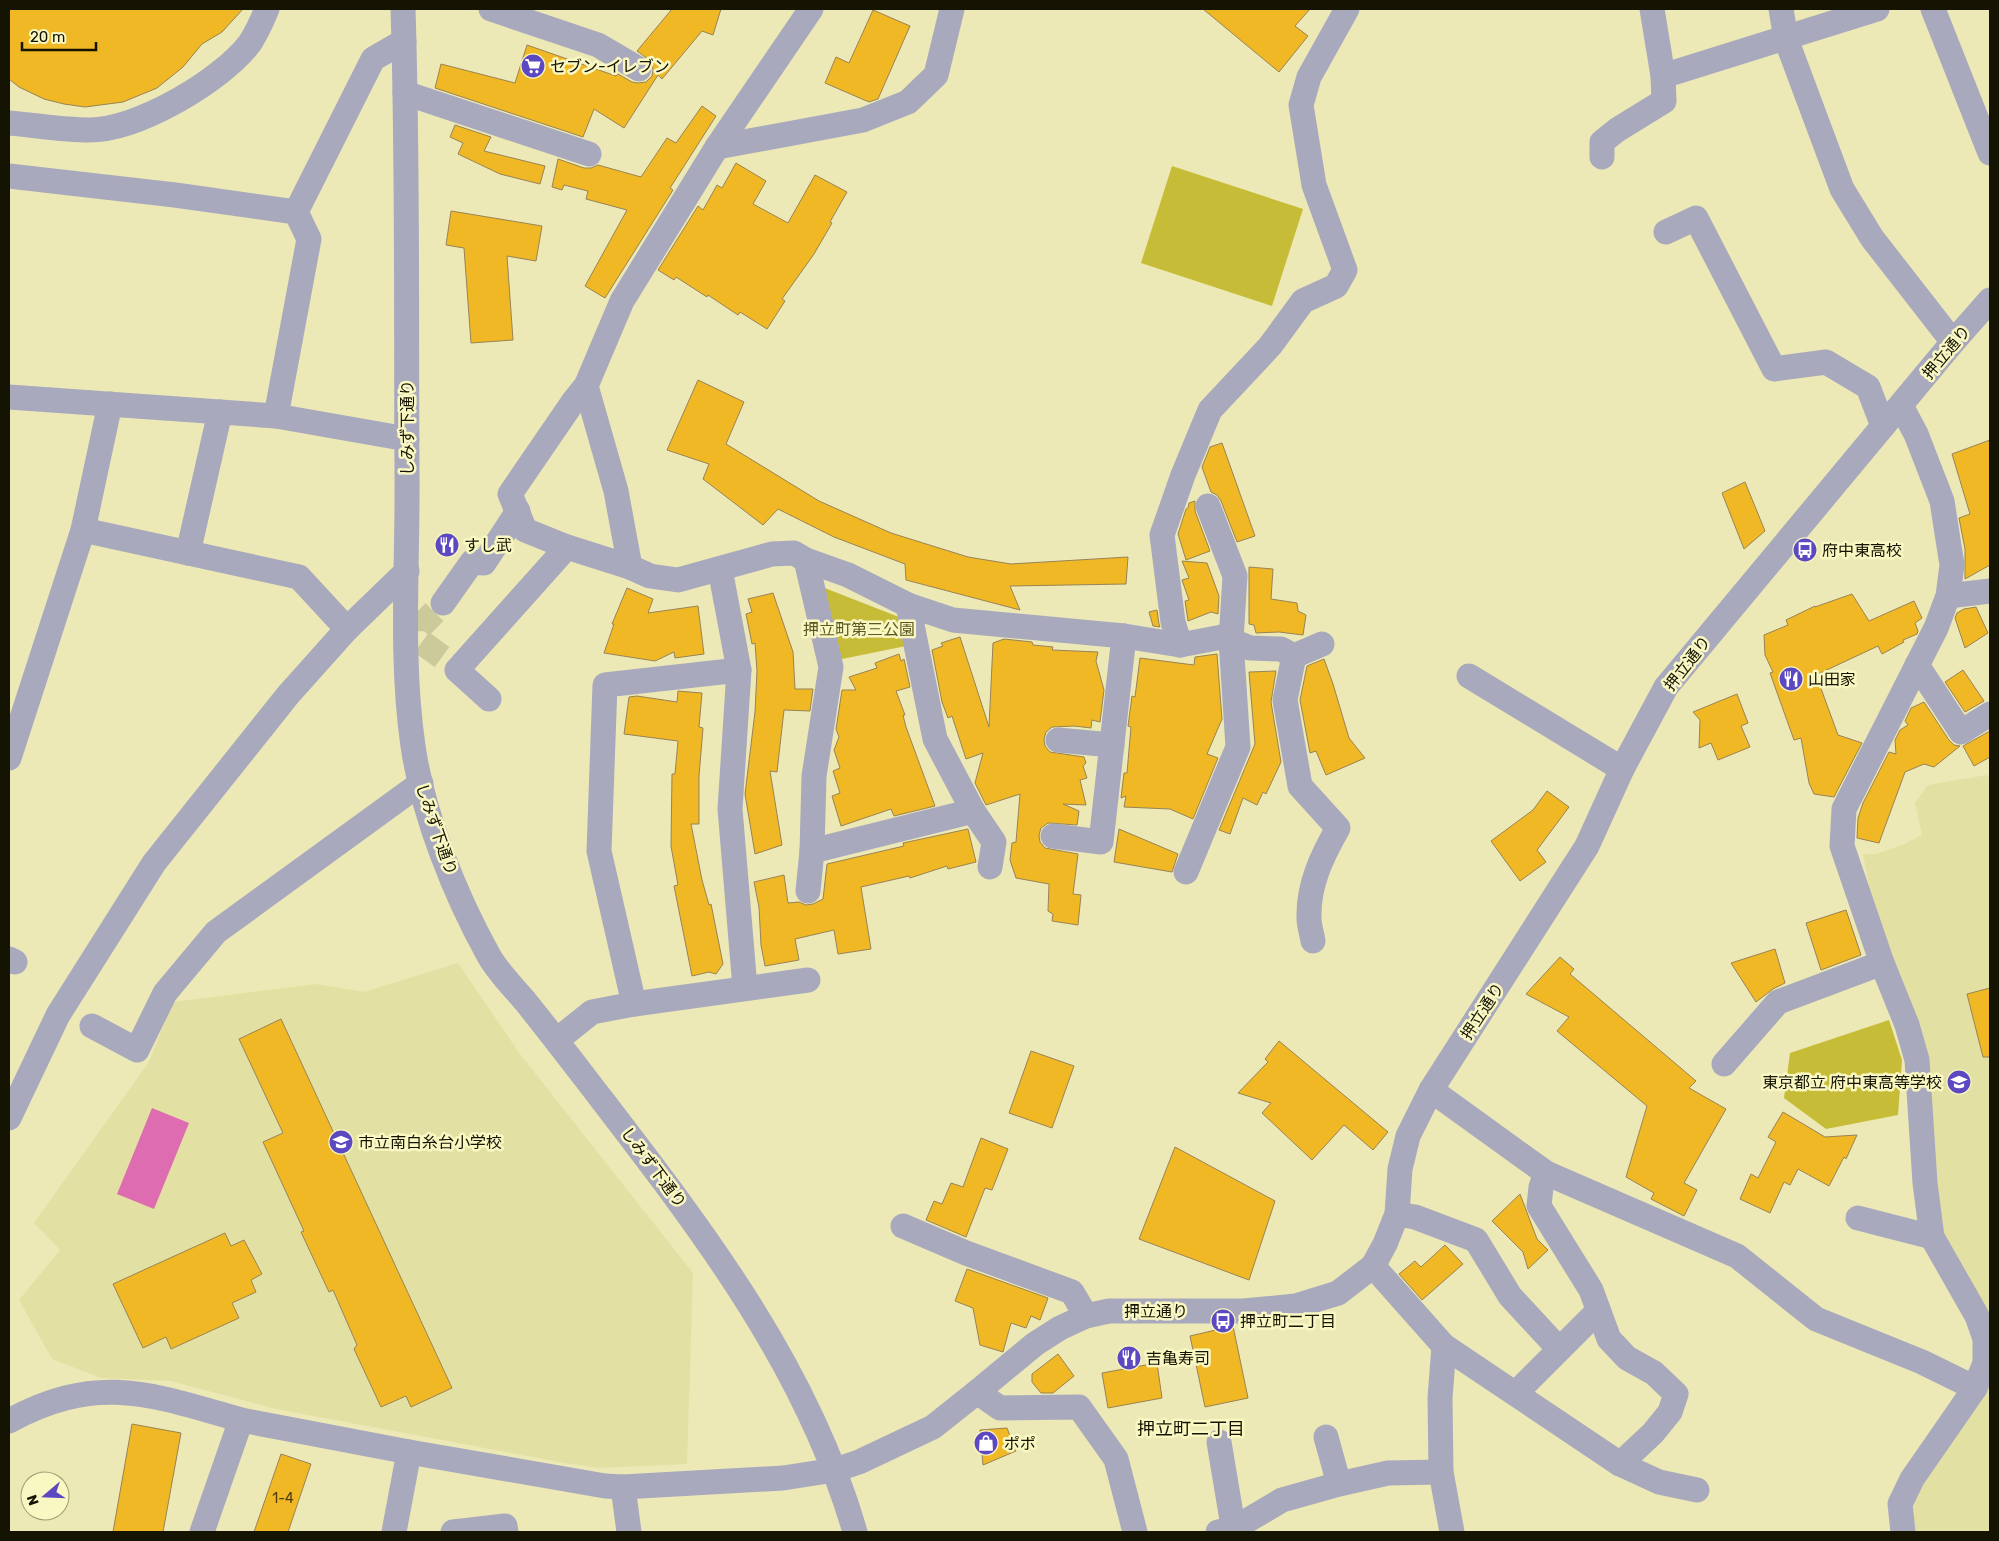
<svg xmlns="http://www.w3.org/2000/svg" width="1999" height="1541" viewBox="0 0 1999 1541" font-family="Rubik,'Noto Sans JP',sans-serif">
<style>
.built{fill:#e3e0a4}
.green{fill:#c6bc37}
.water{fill:#dd6db0}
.building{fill:#f0b824;stroke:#988356}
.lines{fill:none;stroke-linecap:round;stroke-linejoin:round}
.minor-tunnel{stroke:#ccc99b;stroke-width:25;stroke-dasharray:25 12;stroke-linecap:butt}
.minor{stroke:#a9a9be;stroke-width:25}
.labels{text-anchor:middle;stroke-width:5;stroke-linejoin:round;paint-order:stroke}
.number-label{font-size:14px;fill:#4c3c0a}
.poi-label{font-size:16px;fill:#151302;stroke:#f9f7c2;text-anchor:start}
.street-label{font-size:16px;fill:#151302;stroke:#f9f7c2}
.park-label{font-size:16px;fill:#5c5720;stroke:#f9f7c2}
.neighbourhood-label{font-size:18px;fill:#151302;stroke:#f9f7c2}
</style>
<rect width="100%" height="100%" fill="#ece9b6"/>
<g class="built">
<path d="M 1987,775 L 1990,780 L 1990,1329 L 1945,1247 L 1906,993 L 1870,892 L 1863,854 L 1876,854 L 1902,845 L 1922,835 L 1915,803 L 1928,785 Z"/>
<path d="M 458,963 L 520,1054 L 693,1273 L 687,1464 L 599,1468 L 559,1462 L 276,1409 L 171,1381 L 101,1378 L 52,1359 L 19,1300 L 60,1250 L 34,1223 L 149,1062 L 173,1002 L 316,984 L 364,992 Z"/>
<path d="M 1990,1371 L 1990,1532 L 1913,1532 L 1913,1499 Z"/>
</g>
<g class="green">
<path d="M 1172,166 L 1303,209 L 1272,306 L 1141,263 Z"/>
<path d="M 822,587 L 904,619 L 906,646 L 837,660 Z"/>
<path d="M 1889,1020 L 1902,1060 L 1898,1115 L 1826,1129 L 1784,1098 L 1790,1053 Z"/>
</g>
<path class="water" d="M 152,1108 L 189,1123 L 154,1209 L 117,1194 Z"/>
<g class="building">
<path d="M 9,9 L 243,9 L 222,32 L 202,44 L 183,67 L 157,88 L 123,102 L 85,107 L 64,104 L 44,99 L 19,87 L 9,79 Z"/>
<path d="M 672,9 L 721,9 L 713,35 L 702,31 L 662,79 L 658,75 L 624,128 L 594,109 L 583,137 L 435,88 L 441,64 L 515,83 L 527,45 L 616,76 L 618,74 L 632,82 L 638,83 L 646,82 L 652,76 L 653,70 L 652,62 L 637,51 Z"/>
<path d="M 1203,9 L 1310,9 L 1295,26 L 1308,36 L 1279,72 Z"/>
<path d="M 873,10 L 910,26 L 878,99 L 869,102 L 825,83 L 836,57 L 849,63 Z"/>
<path d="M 702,106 L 716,116 L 670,188 L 673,190 L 605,298 L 585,286 L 627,210 L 586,199 L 588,191 L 564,185 L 562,190 L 552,187 L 558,159 L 584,168 L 591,168 L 598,165 L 641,177 L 667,138 L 676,143 Z"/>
<path d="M 455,125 L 491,137 L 484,151 L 545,166 L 540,184 L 500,174 L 458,154 L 463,143 L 450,137 Z"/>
<path d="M 736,163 L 766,181 L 753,204 L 788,223 L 815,175 L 847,192 L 830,222 L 832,223 L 814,254 L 782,299 L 785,301 L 767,329 L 740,312 L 738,315 L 708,295 L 707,297 L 676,277 L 674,280 L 658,270 L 698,206 L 703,210 L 717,185 L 722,188 Z"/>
<path d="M 451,211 L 542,226 L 536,261 L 507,256 L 513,340 L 471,343 L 464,248 L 446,245 Z"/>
<path d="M 698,380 L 744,402 L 726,444 L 819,501 L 891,533 L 968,557 L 1011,564 L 1128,557 L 1126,584 L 1010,586 L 1020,610 L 906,580 L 905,564 L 834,537 L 778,509 L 763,525 L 703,479 L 709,464 L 667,450 Z"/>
<path d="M 1990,440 L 1990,565 L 1965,579 L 1965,549 L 1959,518 L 1970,514 L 1952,454 Z"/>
<path d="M 1222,443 L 1255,536 L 1237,542 L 1221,501 L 1217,495 L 1211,492 L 1202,467 L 1210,447 Z"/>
<path d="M 1745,482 L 1765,531 L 1744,549 L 1722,493 Z"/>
<path d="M 1195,501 L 1195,511 L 1210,551 L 1186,560 L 1178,534 L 1186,509 L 1188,508 L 1189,503 Z"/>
<path d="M 1182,561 L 1207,563 L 1219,596 L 1218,614 L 1211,612 L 1188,621 L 1185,601 L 1189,600 L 1182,580 L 1189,578 Z"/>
<path d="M 1249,567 L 1273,569 L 1271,599 L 1297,603 L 1298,611 L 1306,615 L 1303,635 L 1279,632 L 1256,633 L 1254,625 L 1249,624 Z"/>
<path d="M 627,588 L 653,599 L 648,613 L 698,606 L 704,654 L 675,658 L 674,652 L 655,661 L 604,653 L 614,624 L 612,624 Z"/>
<path d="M 773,593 L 793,652 L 795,689 L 813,689 L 810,711 L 784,710 L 777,772 L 770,771 L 782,845 L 755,854 L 745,794 L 755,712 L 757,671 L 755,643 L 752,644 L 746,614 L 752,612 L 748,599 Z"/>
<path d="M 1852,594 L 1869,621 L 1914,601 L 1922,618 L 1915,623 L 1918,631 L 1917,634 L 1903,640 L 1904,642 L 1882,654 L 1878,646 L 1816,675 L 1838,735 L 1862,743 L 1834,797 L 1814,794 L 1809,783 L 1801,738 L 1794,740 L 1770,673 L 1773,672 L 1765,655 L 1764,635 L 1788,625 L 1786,620 L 1815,606 L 1815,607 Z"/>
<path d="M 1976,607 L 1988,633 L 1965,648 L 1955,618 L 1957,613 L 1964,609 Z"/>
<path d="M 1157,610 L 1159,624 L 1160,627 L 1153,626 L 1149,612 Z"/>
<path d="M 960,637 L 989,727 L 993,643 L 1004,639 L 1032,642 L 1033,645 L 1053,647 L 1052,650 L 1098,652 L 1096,661 L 1104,690 L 1100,722 L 1092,720 L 1091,728 L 1074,726 L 1052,727 L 1046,732 L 1044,739 L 1045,746 L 1050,752 L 1084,757 L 1086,763 L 1083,766 L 1087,778 L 1080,780 L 1086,805 L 1063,804 L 1079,811 L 1077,825 L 1048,823 L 1041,828 L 1039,835 L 1040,842 L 1045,848 L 1078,854 L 1073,894 L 1081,895 L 1078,925 L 1052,921 L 1053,914 L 1048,911 L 1049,884 L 1016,878 L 1010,860 L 1012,843 L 1016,842 L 1020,794 L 986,805 L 975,783 L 983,753 L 966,759 L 952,716 L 948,718 L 942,702 L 932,650 L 943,646 L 941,643 Z"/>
<path d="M 899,654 L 901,661 L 904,659 L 910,687 L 896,691 L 905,715 L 903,715 L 906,727 L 935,806 L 894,816 L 891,809 L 841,826 L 832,796 L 840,793 L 833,771 L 840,768 L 834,750 L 839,737 L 836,729 L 842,690 L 856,690 L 849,677 L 877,668 L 875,663 Z"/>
<path d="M 1217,654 L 1222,719 L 1207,754 L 1218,758 L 1193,819 L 1170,809 L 1124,807 L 1126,796 L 1121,798 L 1124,773 L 1127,773 L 1131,727 L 1128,726 L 1132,696 L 1135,697 L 1140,658 L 1194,665 L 1195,657 Z"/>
<path d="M 1324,659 L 1333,684 L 1349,738 L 1365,758 L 1326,775 L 1316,751 L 1310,753 L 1300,700 L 1307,666 Z"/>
<path d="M 1963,670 L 1984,701 L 1965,712 L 1945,682 Z"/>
<path d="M 1276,671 L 1271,702 L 1281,762 L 1266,794 L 1263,792 L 1257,805 L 1243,798 L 1230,834 L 1219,830 L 1255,744 L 1249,672 Z"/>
<path d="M 678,691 L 702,693 L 699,727 L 703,728 L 699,776 L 699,824 L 691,824 L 702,880 L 709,905 L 711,904 L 723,964 L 716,974 L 709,972 L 692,976 L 674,886 L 678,885 L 671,846 L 672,774 L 675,774 L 678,741 L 624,734 L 629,697 L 637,696 L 677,702 Z"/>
<path d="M 1737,694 L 1748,723 L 1741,726 L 1750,747 L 1718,760 L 1711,743 L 1699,748 L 1700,720 L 1693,712 Z"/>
<path d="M 1924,702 L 1949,740 L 1954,745 L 1960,746 L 1934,767 L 1924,764 L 1905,772 L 1879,843 L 1857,838 L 1858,818 L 1863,803 L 1889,752 L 1896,754 L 1895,740 L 1900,730 L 1908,725 L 1905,721 L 1911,708 Z"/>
<path d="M 1990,731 L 1990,757 L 1974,766 L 1963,746 Z"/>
<path d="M 1547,791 L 1569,807 L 1537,850 L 1546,862 L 1520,881 L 1491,841 L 1533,810 Z"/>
<path d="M 968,829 L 976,862 L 948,869 L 947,866 L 910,878 L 909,876 L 861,887 L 871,949 L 838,954 L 834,930 L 795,939 L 799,960 L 765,966 L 761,945 L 759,907 L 754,882 L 784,875 L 788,903 L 799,902 L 806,905 L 813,904 L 823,899 L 827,864 L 904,846 L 903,843 Z"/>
<path d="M 1119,829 L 1178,854 L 1172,872 L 1114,862 Z"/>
<path d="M 1846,910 L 1861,955 L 1821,970 L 1806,923 Z"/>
<path d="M 1775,949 L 1785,983 L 1773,989 L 1756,1002 L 1731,963 Z"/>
<path d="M 1560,957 L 1574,969 L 1570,974 L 1696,1081 L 1689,1088 L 1726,1109 L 1684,1183 L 1697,1190 L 1684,1216 L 1651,1199 L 1654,1193 L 1626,1177 L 1647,1106 L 1557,1031 L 1569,1017 L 1526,994 Z"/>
<path d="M 1990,988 L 1990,1057 L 1983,1057 L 1967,994 Z"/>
<path d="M 281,1019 L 452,1388 L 411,1407 L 406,1396 L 381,1407 L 354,1349 L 357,1345 L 333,1290 L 329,1292 L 301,1232 L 304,1231 L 263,1142 L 283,1133 L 239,1039 Z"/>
<path d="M 1279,1041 L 1388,1132 L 1373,1150 L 1344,1125 L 1312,1160 L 1262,1113 L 1271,1103 L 1238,1093 L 1268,1062 L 1265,1059 Z"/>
<path d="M 1031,1051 L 1074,1066 L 1052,1128 L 1009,1113 Z"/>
<path d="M 1783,1112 L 1825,1137 L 1857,1135 L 1846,1159 L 1844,1157 L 1829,1186 L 1798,1169 L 1790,1185 L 1784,1182 L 1770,1213 L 1740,1199 L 1751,1174 L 1758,1178 L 1776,1142 L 1768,1137 Z"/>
<path d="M 981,1138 L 1008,1149 L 992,1190 L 985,1188 L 966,1237 L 926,1220 L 934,1201 L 942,1204 L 951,1183 L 963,1187 Z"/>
<path d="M 1175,1147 L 1275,1201 L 1249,1280 L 1139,1239 Z"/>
<path d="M 1520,1194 L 1537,1239 L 1548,1250 L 1528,1269 L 1523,1252 L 1492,1221 Z"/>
<path d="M 225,1233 L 231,1246 L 244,1240 L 262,1274 L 251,1280 L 256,1292 L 232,1303 L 239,1318 L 171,1349 L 166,1337 L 143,1348 L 113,1284 Z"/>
<path d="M 1445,1245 L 1463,1264 L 1422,1300 L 1399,1274 L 1415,1261 L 1421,1267 Z"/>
<path d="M 967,1269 L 1048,1298 L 1040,1320 L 1031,1316 L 1026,1328 L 1011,1323 L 1003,1352 L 980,1345 L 973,1308 L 955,1301 Z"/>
<path d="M 1233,1326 L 1248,1398 L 1205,1407 L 1190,1336 Z"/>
<path d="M 1058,1354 L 1074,1376 L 1053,1393 L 1041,1393 L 1032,1382 L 1032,1374 Z"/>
<path d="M 1157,1363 L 1162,1398 L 1108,1408 L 1102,1373 Z"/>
<path d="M 132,1424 L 181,1433 L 163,1532 L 113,1532 Z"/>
<path d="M 1007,1428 L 1016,1451 L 983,1465 L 980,1430 Z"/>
<path d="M 281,1454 L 311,1464 L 288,1532 L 254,1532 Z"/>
</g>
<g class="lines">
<path class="minor-tunnel" d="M 442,657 L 420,641 L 420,627 L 443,603"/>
<g class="minor">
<path d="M 403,9 C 408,163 406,318 407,473 C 408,564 400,656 413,746 C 423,815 455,895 489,956 C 498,972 513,987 525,1001 C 546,1027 566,1053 586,1079 C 694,1220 805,1359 855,1532"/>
<path d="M 491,9 L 598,45 L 639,69"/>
<path d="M 811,9 L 717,147 L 622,301 L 586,386 L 573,402 L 510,494 L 525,530 L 567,547 L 630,567 L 650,576 L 678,580 L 772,554 L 794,553 L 806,560 L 848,575 L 908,605 L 953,620 L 1124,636 L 1180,645 L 1222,637 L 1250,648 L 1281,649 L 1294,656 L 1322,644"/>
<path d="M 1652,9 L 1663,76"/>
<path d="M 1781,9 L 1786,39 L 1842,189 L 1872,238 L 1953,342"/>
<path d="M 1933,9 L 1990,153"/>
<path d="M 405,93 L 589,154"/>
<path d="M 9,123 C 35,125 62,130 89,130 C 138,130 221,81 250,43 C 257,32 262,21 267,9"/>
<path d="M 717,147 L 863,120 L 908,102 L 936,75 L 952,9"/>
<path d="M 1602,157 L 1602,142 L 1617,130 L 1664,101 L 1663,76 L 1877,9"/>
<path d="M 9,176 L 175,195 L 296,212 L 309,239 L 276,416"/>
<path d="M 296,212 L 373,59 L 404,41"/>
<path d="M 1666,232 L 1696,218 L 1774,369 L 1826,362 L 1868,387 L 1883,426"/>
<path d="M 586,386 L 616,491 L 630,567"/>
<path d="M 9,397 L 276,416 L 407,439"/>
<path d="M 1901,406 L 1916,434 L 1942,501 L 1952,565 L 1948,596 L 1936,628 L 1844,809 L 1842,846 L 1882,963 L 1907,1025 L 1917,1060 L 1925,1183 L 1932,1237 L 1977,1316 L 1985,1339 L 1985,1363 L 1975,1388 L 1912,1479 L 1900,1504 L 1903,1532"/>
<path d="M 83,530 L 299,577 L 347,629"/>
<path d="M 188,553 L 220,412"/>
<path d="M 806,560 L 831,667 L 814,776 L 812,851 L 808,891"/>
<path d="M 720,569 L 739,670 L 730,809 L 745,988"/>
<path d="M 1948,596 L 1990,591"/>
<path d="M 443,603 L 472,562 L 484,563 L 518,511"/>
<path d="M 908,605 L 935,739 L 973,811 L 994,842 L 990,867"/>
<path d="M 1180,645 L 1173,622 L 1162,535 L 1183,475 L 1210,410 L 1270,346 L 1303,301 L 1336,286 L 1345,270 L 1314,185 L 1301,105 L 1309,77 L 1347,9"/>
<path d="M 1294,656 L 1285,700 L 1300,786 L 1338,828 C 1322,856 1308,885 1309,918 C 1309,926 1312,934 1313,941"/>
<path d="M 1917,665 L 1961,732 L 1990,714"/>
<path d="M 1469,676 L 1622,769"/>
<path d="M 489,699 L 457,670 L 567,547"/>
<path d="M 1058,740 L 1112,745"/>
<path d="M 9,758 L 83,530 L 110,404"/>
<path d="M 1053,836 L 1101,842 L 1124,636"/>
<path d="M 812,851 L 973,811"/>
<path d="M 1186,872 L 1238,747 L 1231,640 L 1235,576 L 1208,506"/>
<path d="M 9,959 L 15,962"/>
<path d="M 634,1004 L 599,851 L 605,685 L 739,670"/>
<path d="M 92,1026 L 137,1050 L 165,993 L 216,932 L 421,783"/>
<path d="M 557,1040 L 592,1012 L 634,1004 L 808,980"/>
<path d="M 1724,1064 L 1778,1002 L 1882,963"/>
<path d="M 1431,1090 L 1546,1173 L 1737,1256 L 1816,1319 L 1922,1362 L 1975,1388"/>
<path d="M 9,1118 L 58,1015 L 154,863 L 288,695 L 347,629 L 407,571"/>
<path d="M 1546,1173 L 1541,1187 L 1539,1206 L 1591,1290 L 1609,1339 L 1627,1358 L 1654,1373 L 1676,1394 L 1670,1412 L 1653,1433 L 1620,1464"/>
<path d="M 1397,1214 L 1415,1217 L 1476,1240 L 1510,1296 L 1559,1349"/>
<path d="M 1858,1218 L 1932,1237"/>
<path d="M 903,1226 L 966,1253 L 1072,1292 L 1086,1316"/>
<path d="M 1373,1266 L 1444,1346 L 1440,1398 L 1441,1472 L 1452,1532"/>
<path d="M 1444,1346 L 1620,1464 L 1659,1482 L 1697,1490"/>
<path d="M 977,1392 L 1000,1408 L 1079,1407 L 1116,1459 L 1135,1532"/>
<path d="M 1516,1393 L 1598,1311"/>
<path d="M 9,1421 C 98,1373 150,1394 241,1420"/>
<path d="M 1326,1437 L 1339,1484"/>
<path d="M 1219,1442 L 1234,1532"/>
<path d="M 623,1487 L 629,1532"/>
<path d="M 202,1532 L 241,1420 L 409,1452 L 605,1486 L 623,1487 L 783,1478 L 835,1470 L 859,1462 L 933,1427 L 977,1392 L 1035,1344 L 1060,1328 L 1086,1316 L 1109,1311 L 1243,1311 L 1296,1306 L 1338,1293 L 1373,1266 L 1385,1244 L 1397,1214 L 1400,1169 L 1408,1136 L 1431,1090 L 1587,846 L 1622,769 L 1666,687 L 1953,342 L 1990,300"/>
<path d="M 394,1532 L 409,1452"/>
<path d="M 453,1532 L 505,1526 L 506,1532"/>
<path d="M 1218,1532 L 1233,1529 L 1282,1500 L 1339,1484 L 1388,1473 L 1441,1472"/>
</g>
</g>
<defs>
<symbol id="supermarket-disc" viewBox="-11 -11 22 22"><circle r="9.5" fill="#5c49c1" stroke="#f9f7c2"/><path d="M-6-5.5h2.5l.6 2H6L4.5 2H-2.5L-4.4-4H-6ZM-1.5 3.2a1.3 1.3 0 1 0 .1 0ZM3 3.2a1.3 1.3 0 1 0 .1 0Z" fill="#fff"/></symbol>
<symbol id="restaurant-disc" viewBox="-11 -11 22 22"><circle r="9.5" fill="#5c49c1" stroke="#f9f7c2"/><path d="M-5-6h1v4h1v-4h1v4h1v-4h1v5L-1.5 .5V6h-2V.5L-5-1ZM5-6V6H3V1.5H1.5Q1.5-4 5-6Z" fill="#fff"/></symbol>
<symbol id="bus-disc" viewBox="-11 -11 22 22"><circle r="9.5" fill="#5c49c1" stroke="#f9f7c2"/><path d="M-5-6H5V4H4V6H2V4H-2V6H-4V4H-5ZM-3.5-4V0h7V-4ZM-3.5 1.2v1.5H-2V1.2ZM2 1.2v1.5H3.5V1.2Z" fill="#fff"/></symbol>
<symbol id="school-disc" viewBox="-11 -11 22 22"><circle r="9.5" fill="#5c49c1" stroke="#f9f7c2"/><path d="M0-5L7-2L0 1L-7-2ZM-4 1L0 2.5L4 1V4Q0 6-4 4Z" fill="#fff"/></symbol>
<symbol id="shop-disc" viewBox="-11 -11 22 22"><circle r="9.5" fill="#5c49c1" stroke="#f9f7c2"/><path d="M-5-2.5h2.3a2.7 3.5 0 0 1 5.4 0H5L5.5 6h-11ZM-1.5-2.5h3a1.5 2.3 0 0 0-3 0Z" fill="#fff"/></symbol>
</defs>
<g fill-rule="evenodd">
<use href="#supermarket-disc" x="519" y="52" width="28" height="28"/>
<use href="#restaurant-disc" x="433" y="531" width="28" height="28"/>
<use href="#bus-disc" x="1791" y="536" width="28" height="28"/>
<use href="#restaurant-disc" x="1777" y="665" width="28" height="28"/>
<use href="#school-disc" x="1945" y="1068" width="28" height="28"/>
<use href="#school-disc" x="327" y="1128" width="28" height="28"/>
<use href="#bus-disc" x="1209" y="1307" width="28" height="28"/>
<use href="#restaurant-disc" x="1115" y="1344" width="28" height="28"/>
<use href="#shop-disc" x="972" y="1429" width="28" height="28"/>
</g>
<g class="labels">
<g class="number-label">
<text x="283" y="1503">1-4</text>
</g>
<g class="poi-label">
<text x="550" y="72">セブン-イレブン</text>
<text x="464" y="551">すし武</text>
<text x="1822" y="556">府中東高校</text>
<text x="1808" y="685">山田家</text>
<text x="1942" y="1088" text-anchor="end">東京都立 府中東高等学校</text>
<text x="358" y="1148">市立南白糸台小学校</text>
<text x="1240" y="1327">押立町二丁目</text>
<text x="1146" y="1364">吉亀寿司</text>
<text x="1004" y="1449">ポポ</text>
</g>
<g class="street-label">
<text transform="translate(1946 352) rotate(-50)" y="6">押立通り</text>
<text transform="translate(407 428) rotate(-90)" y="6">しみず下通り</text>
<text transform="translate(1687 663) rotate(-52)" y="6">押立通り</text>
<text transform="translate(437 829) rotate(71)" y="6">しみず下通り</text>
<text transform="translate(1482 1011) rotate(-57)" y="6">押立通り</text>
<text transform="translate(654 1167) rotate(53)" y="6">しみず下通り</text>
<text x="1156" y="1317">押立通り</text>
</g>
<g class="park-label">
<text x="859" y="635">押立町第三公園</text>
</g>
<g class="neighbourhood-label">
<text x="1191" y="1435">押立町二丁目</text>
</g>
</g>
<rect width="1999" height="1541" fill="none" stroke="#151302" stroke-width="20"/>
<g transform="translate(45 1496) rotate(251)"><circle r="24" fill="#f9f7c2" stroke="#9e9c75"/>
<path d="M0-4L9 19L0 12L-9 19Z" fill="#5c49c1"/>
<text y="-8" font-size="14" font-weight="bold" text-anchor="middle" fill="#151302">N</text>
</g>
<path d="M22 42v8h74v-8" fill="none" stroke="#151302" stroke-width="2.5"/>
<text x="30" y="42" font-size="15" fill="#151302" stroke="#f9f7c2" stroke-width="4" paint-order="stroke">20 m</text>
</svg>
